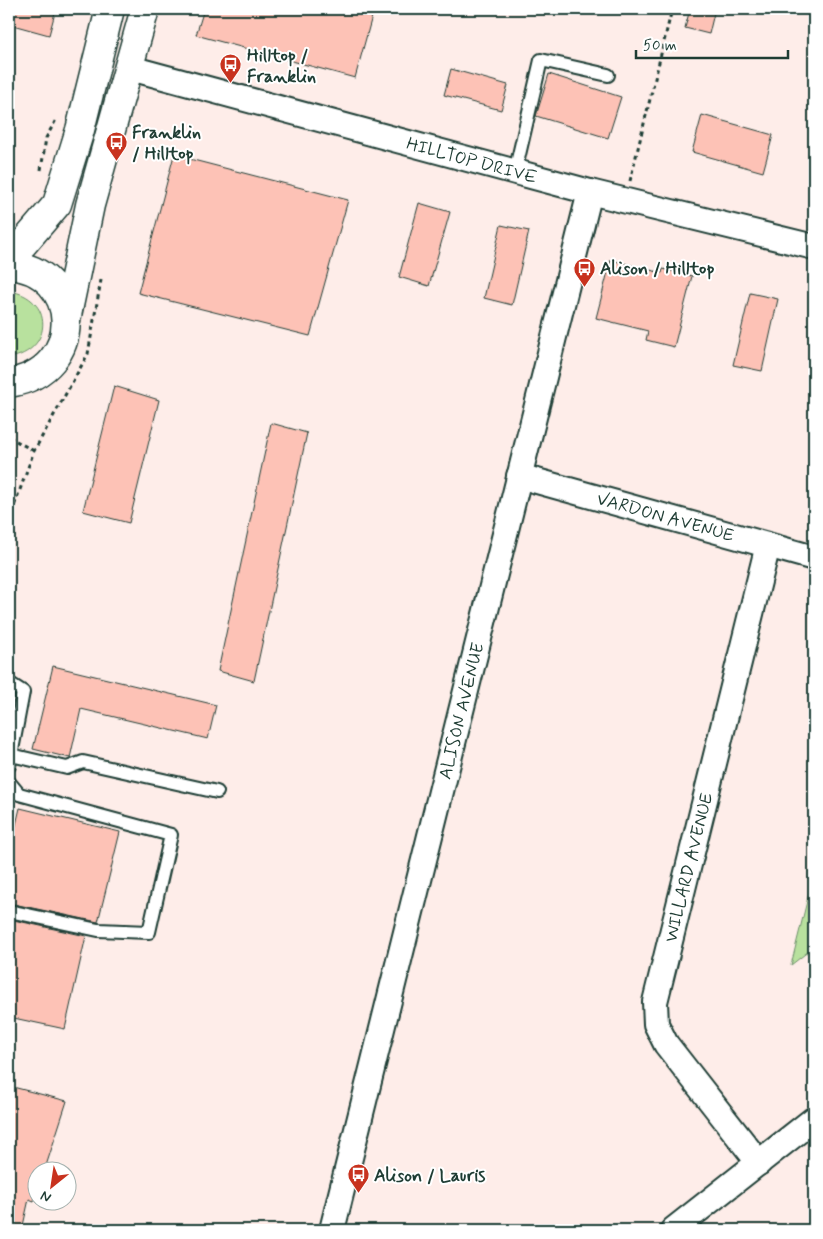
<svg xmlns="http://www.w3.org/2000/svg" width="823" height="1239" viewBox="0 0 823 1239" font-family="Mynerve,sans-serif">
<style>
.green{fill:#b8e19e;stroke:#6c8f69}
.building{fill:#fdc2b6;stroke:#1f3d34}
.lines{fill:none;stroke-linecap:round;stroke-linejoin:round}
.lane-casing{stroke:#1f3d34;stroke-width:16}
.street-casing{stroke:#1f3d34;stroke-width:28}
.secondary-casing{stroke:#1f3d34;stroke-width:31}
.path{stroke:#1f3d34;stroke-width:3;stroke-dasharray:4 4;stroke-linecap:butt}
.lane{stroke:#fff;stroke-width:12}
.street{stroke:#fff;stroke-width:24}
.secondary{stroke:#fff;stroke-width:28}
.labels{text-anchor:middle;stroke-width:4;stroke-linejoin:round;paint-order:stroke}
.poi-label{font-size:18px;font-weight:bold;fill:#1f3d34;stroke:#fff;text-anchor:start}
.street-label{font-size:18px;fill:#1f3d34;stroke:#fff}
</style>
<rect width="100%" height="100%" fill="#feede9"/>
<filter id="ink" filterUnits="userSpaceOnUse"><feTurbulence type="fractalNoise" baseFrequency=".02" numOctaves="2"/><feDisplacementMap in="SourceGraphic" scale="10" xChannelSelector="R" yChannelSelector="G"/><feConvolveMatrix kernelMatrix="1 2 1 2 8 2 1 2 1" color-interpolation-filters="sRGB"/></filter>
<g filter="url(#ink)">
<g class="green">
<path d="M 9,291 C 54,297 54,351 9,358 Z"/>
<path d="M 814,873 L 814,947 L 791,965 Z"/>
</g>
<g class="building">
<path d="M 9,9 L 56,9 L 49,35 L 9,24 Z"/>
<path d="M 204,9 L 374,9 L 355,78 L 196,35 Z"/>
<path d="M 690,9 L 715,9 L 709,34 L 685,28 Z"/>
<path d="M 451,69 L 508,85 L 501,110 L 444,95 Z"/>
<path d="M 549,74 L 621,97 L 608,138 L 536,116 Z"/>
<path d="M 702,115 L 773,135 L 763,172 L 692,152 Z"/>
<path d="M 174,155 L 348,200 L 310,336 L 138,293 Z"/>
<path d="M 419,203 L 450,212 L 429,286 L 399,277 Z"/>
<path d="M 501,225 L 529,231 L 512,305 L 484,298 Z"/>
<path d="M 611,260 L 662,273 L 663,269 L 692,276 L 674,347 L 646,340 L 648,331 L 596,318 Z"/>
<path d="M 750,293 L 778,299 L 762,371 L 733,365 Z"/>
<path d="M 114,386 L 159,400 L 129,523 L 83,511 Z"/>
<path d="M 271,423 L 307,433 L 254,681 L 218,671 Z"/>
<path d="M 53,666 L 216,705 L 208,739 L 81,709 L 70,758 L 33,749 Z"/>
<path d="M 20,808 L 120,832 L 98,922 L 9,903 L 9,854 Z"/>
<path d="M 9,919 L 86,936 L 65,1029 L 9,1017 Z"/>
<path d="M 9,1086 L 67,1101 L 44,1172 L 38,1172 L 38,1190 L 34,1201 L 29,1199 L 22,1230 L 9,1230 Z"/>
</g>
<g class="lines">
<defs>
<g id="lane">
<path d="M 515,172 L 541,60 L 608,75"/>
<path d="M 9,683 L 23,692 L 9,766"/>
<path d="M 11,755 L 67,768 L 83,762 L 217,792"/>
<path d="M 9,782 L 19,794 L 171,835 L 149,932 L 98,930 L 9,911"/>
</g>
<g id="street">
<path id="s1" d="M 130,68 L 590,192 L 814,247"/>
<path id="s2" d="M 519,476 L 814,558"/>
<path id="s3" d="M 759,1163 L 666,1044 L 656,1024 L 655,1002 L 768,545"/>
<path id="s4" d="M 332,1230 L 590,192"/>
<path d="M 673,1230 L 814,1119"/>
</g>
<g id="secondary">
<path d="M 9,253 L 23,244 L 57,204 L 80,130 L 110,9"/>
<path d="M 9,265 C 82,270 87,371 9,383"/>
<path d="M 66,320 L 90,205 L 145,9"/>
</g>
</defs>
<use href="#lane" class="lane-casing"/>
<use href="#street" class="street-casing"/>
<use href="#secondary" class="secondary-casing"/>
<g class="path">
<path d="M 41,170 L 46,138 L 57,118"/>
<path d="M 630,181 L 672,9"/>
<path d="M 9,437 L 34,451"/>
<path d="M 9,520 L 34,451 L 88,354 L 101,280"/>
</g>
<use href="#lane" class="lane"/>
<use href="#street" class="street"/>
<use href="#secondary" class="secondary"/>
</g>
</g>
<defs>
<symbol id="bus-pin" viewBox="-11 -11 22 30"><path d="M0 17L-7.5 6A9.5 9.5 0 1 1 7.5 6Z" fill="#c8321e" stroke="#fff"/><path d="M-5-6H5V4H4V6H2V4H-2V6H-4V4H-5ZM-3.5-4V0h7V-4ZM-3.5 1.2v1.5H-2V1.2ZM2 1.2v1.5H3.5V1.2Z" fill="#fff"/></symbol>
</defs>
<g fill-rule="evenodd">
<use href="#bus-pin" x="218" y="52" width="25" height="34"/>
<use href="#bus-pin" x="104" y="130" width="25" height="34"/>
<use href="#bus-pin" x="572" y="256" width="25" height="34"/>
<use href="#bus-pin" x="346" y="1162" width="25" height="34"/>
</g>
<g class="labels">
<g class="poi-label">
<text x="247" y="61">Hilltop /<tspan x="247" dy="21">Franklin</tspan></text>
<text x="132" y="138">Franklin<tspan x="132" dy="21">/ Hilltop</tspan></text>
<text x="600" y="274">Alison / Hilltop</text>
<text x="374" y="1181">Alison / Lauris</text>
</g>
<g class="street-label">
<text dy="6" stroke="none"><textPath href="#s1" startOffset="354">HILLTOP DRIVE</textPath></text>
<text dy="6" stroke="none"><textPath href="#s2" startOffset="152">VARDON AVENUE</textPath></text>
<text dy="6" stroke="none"><textPath href="#s4" startOffset="535">ALISON AVENUE</textPath></text>
<text dy="6" stroke="none"><textPath href="#s3" startOffset="334">WILLARD AVENUE</textPath></text>
</g>
</g>
<rect width="823" height="1239" fill="none" stroke="#fff" stroke-width="30"/>
<rect x="15" y="15" width="793" height="1209" fill="none" stroke="#1f3d34" stroke-width="2" filter="url(#ink)"/>
<g transform="translate(52 1186) rotate(210)"><circle r="24" fill="#ffffff" stroke="#a5b1ae"/>
<path d="M0-4L9 19L0 12L-9 19Z" fill="#c8321e"/>
<text y="-8" font-size="14" font-weight="bold" text-anchor="middle" fill="#1f3d34">N</text>
</g>
<path d="M636 50v8h152v-8" fill="none" stroke="#1f3d34" stroke-width="2.5"/>
<text x="643" y="50" font-size="15" fill="#1f3d34" stroke="#ffffff" stroke-width="4" paint-order="stroke">50 m</text>
</svg>
